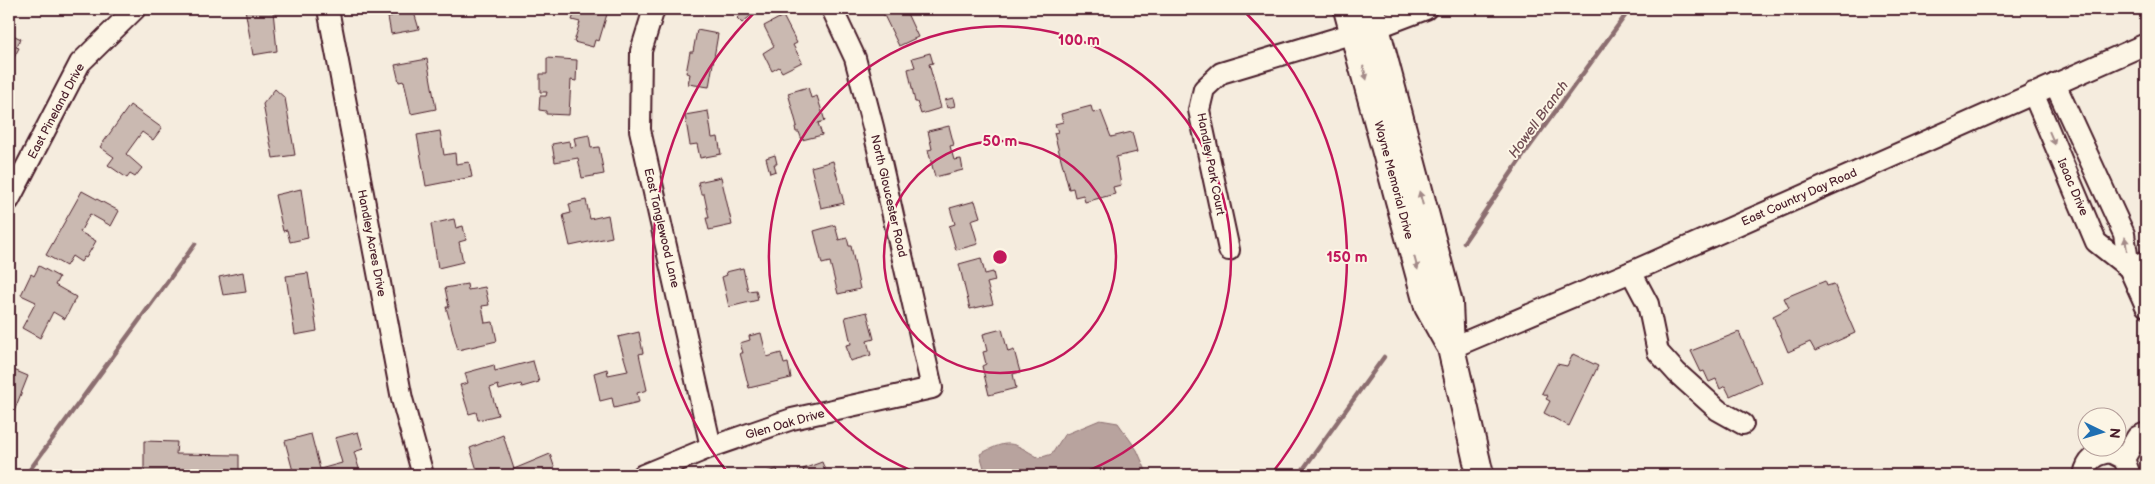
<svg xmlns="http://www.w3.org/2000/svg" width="2155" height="484" viewBox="0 0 2155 484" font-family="'Balsamiq Sans',sans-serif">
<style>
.water{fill:#b8a39e;stroke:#8c6e70}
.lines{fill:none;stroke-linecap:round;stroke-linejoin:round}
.stream{stroke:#8c6e70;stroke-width:4.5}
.building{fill:#cab9b1;stroke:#4a1f2b}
.minor-casing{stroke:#4a1f2b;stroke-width:24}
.major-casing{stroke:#4a1f2b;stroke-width:30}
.minor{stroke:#fcf5e5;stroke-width:20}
.major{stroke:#fcf5e5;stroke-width:26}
.oneway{fill:#a38a88}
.ring{fill:none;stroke:#c2185b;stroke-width:2.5}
.labels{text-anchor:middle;stroke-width:4;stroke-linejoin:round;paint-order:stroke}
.street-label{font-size:12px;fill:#4a1f2b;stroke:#fcf5e5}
.water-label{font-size:14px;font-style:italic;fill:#704d53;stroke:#fcf5e5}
.centre{fill:#c2185b;stroke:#fcf5e5;stroke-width:2.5}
.ring-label{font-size:15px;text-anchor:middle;font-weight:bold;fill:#c2185b;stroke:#fcf5e5;stroke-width:4;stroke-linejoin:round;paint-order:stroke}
</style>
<rect width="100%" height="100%" fill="#f5ecde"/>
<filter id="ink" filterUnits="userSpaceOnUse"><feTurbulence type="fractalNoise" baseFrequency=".02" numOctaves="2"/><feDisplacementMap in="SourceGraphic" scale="10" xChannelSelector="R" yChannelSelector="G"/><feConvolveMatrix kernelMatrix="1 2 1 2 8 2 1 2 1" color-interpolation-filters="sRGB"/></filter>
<g filter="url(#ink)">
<path class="water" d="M 1100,420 L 1118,423 L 1137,450 L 1148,475 L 986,475 L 980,454 C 1009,439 1011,441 1039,458 L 1052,454 L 1064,435 Z"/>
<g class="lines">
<g class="stream">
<path d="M 1464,242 L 1525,153 L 1630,9"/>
<path d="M 26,475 L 195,244"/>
<path d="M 1299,475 L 1384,357"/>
</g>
</g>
<g class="building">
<path d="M 245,9 L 269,9 L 270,12 L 273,11 L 277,51 L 253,55 Z"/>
<path d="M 391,9 L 413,9 L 419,29 L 391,34 L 388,17 L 392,16 Z"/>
<path d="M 576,9 L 604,9 L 603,12 L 607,14 L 599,41 L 595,40 L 593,47 L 574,42 L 580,22 L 572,20 Z"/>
<path d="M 746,9 L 754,13 L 742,23 L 737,18 Z"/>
<path d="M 881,9 L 905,9 L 918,37 L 899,46 Z"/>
<path d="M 783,16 L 797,43 L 793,45 L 802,62 L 782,72 L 779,67 L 772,71 L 763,53 L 774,46 L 764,26 Z"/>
<path d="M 697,30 L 718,34 L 709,87 L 688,84 L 690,74 L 686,73 L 690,52 L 693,52 Z"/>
<path d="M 9,33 L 21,39 L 16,47 L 19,48 L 9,67 Z"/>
<path d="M 930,53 L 933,63 L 929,64 L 941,108 L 921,114 L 917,102 L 915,102 L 908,69 L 915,67 L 912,58 Z"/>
<path d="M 547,58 L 577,60 L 576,81 L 571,80 L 569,115 L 546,114 L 546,111 L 539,110 L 540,96 L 546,96 L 547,92 L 540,92 L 540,74 L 547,74 Z"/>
<path d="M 427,59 L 436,109 L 411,114 L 404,81 L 399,82 L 395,65 Z"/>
<path d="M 808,87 L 811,98 L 817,96 L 825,121 L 818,123 L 822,135 L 802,140 L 799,132 L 796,132 L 795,127 L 797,126 L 788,93 Z"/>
<path d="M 275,89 L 285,98 L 295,155 L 273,158 L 263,104 Z"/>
<path d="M 953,98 L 955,106 L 947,108 L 945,100 Z"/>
<path d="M 130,105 L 162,128 L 153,140 L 142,132 L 126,154 L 142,168 L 135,177 L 130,174 L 127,178 L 108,165 L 114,157 L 100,147 Z"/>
<path d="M 1091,106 L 1093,113 L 1101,111 L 1111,137 L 1132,132 L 1137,152 L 1116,157 L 1121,185 L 1113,187 L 1115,194 L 1085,202 L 1083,195 L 1075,197 L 1073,188 L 1069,189 L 1054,133 L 1058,132 L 1055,124 L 1063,122 L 1061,114 Z"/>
<path d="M 708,111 L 712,138 L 718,137 L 721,154 L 700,158 L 697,144 L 690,145 L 685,115 Z"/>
<path d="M 949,126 L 954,145 L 950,146 L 954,160 L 961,159 L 963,170 L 935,177 L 928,150 L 932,149 L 928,131 Z"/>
<path d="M 440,131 L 444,155 L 455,153 L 456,164 L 469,162 L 472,177 L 426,186 L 417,135 Z"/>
<path d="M 589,135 L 591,148 L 599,147 L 604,174 L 582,178 L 578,158 L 555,162 L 552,144 L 569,141 L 570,147 L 576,146 L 574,138 Z"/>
<path d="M 775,155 L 777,164 L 774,164 L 776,171 L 770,173 L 766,158 Z"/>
<path d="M 833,161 L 844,203 L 821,208 L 811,167 Z"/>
<path d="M 721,177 L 732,225 L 709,230 L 706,218 L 709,218 L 704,194 L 701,194 L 698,182 Z"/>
<path d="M 301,189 L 308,238 L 290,242 L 287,230 L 283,231 L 275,195 Z"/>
<path d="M 82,191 L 119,211 L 111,226 L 90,214 L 80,232 L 96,241 L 86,258 L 84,257 L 81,262 L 72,256 L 66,266 L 46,255 Z"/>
<path d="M 586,200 L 590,219 L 608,215 L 612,237 L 570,246 L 563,215 L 571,213 L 569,204 Z"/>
<path d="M 975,201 L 980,217 L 971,220 L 978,244 L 956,250 L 949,226 L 955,224 L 950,208 Z"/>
<path d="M 454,219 L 456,228 L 463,226 L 466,240 L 459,242 L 463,262 L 438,268 L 431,224 Z"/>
<path d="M 835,225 L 839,240 L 847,238 L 849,246 L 851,246 L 860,289 L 838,294 L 830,262 L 822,264 L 814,231 Z"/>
<path d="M 981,258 L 985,274 L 993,272 L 995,281 L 987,283 L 993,304 L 970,309 L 959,264 Z"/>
<path d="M 39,266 L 59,277 L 55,285 L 76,297 L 65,319 L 53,312 L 40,338 L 22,328 L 36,302 L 21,295 L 31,274 L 34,276 Z"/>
<path d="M 743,268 L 748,291 L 756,290 L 758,300 L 729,307 L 722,277 L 727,275 L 726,272 Z"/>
<path d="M 243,272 L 246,292 L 223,295 L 219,277 Z"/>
<path d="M 308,273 L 317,331 L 295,335 L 286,276 Z"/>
<path d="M 1825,281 L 1827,286 L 1834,284 L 1855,333 L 1815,351 L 1810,342 L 1788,352 L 1773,316 L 1789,308 L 1784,298 Z"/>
<path d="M 467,284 L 468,290 L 485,287 L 489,305 L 482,306 L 485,323 L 493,322 L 497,341 L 458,350 L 446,307 L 449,307 L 445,288 Z"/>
<path d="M 867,312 L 874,339 L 867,341 L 871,355 L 850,361 L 846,345 L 851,344 L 845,317 Z"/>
<path d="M 1002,329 L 1008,352 L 1014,350 L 1020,372 L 1013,374 L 1016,388 L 989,395 L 982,366 L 986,364 L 983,352 L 987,351 L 983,334 Z"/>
<path d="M 639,332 L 643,353 L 639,354 L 647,390 L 637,393 L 639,402 L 614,408 L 612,398 L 600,401 L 594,373 L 607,369 L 608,375 L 628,371 L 618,337 Z"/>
<path d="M 1739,332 L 1761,382 L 1730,396 L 1725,386 L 1720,389 L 1716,379 L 1709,382 L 1704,371 L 1701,372 L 1691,351 Z"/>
<path d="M 761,333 L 767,357 L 781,353 L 784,364 L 788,363 L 791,378 L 749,388 L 740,353 L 743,353 L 740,343 L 750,340 L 749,336 Z"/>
<path d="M 1573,354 L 1598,366 L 1569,426 L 1544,413 L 1550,401 L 1546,399 L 1548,396 L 1542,393 L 1557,364 L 1567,366 Z"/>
<path d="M 533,361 L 539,382 L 522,387 L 521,384 L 499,390 L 498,385 L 490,388 L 498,415 L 478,420 L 476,412 L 469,414 L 460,385 L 468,383 L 465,373 L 494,365 L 495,371 Z"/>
<path d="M 9,368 L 28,376 L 9,424 Z"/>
<path d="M 358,432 L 363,449 L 354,452 L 361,475 L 294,475 L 285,441 L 311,434 L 320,469 L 342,463 L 335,438 Z"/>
<path d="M 503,435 L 514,469 L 550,454 L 556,472 L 545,475 L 485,475 L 484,471 L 478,473 L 470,448 Z"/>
<path d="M 144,441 L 177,442 L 176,454 L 239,455 L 239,475 L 144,475 Z"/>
<path d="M 822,462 L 827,475 L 805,475 L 803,469 Z"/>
<path d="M 777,469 L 779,475 L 760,475 Z"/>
</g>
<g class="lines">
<defs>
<g id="minor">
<path d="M 328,9 L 402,399 L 423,475"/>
<path d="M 654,9 L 641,51 L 640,130 L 711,447"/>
<path d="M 1376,28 L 1426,9"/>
<path d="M 2033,93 L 2096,242 L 2129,268 L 2124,234 L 2055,84"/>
<path d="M 9,200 L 80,63 L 135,9"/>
<path d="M 1229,250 L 1199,110 L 1204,89 L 1221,73 L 1354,33"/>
<path d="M 2146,261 L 2129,268 L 2146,306"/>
<path d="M 1631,272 L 1648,304 L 1658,352 L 1677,373 L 1718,410 L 1743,424"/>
<path d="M 1451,348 L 1631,272 L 2146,44"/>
<path d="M 2124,459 L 2137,437 L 2146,433"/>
<path d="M 643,475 L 711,447 L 792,419 L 932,388 L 873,127 L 855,58 L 832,9"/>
<path d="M 2084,475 C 2087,460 2095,454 2110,452 L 2124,459 L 2130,475"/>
</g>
<g id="major">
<path d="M 1347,9 L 1428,307 L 1448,343"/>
<path d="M 1371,9 L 1449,303 L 1451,348 L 1480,475"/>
</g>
</defs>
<use href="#minor" class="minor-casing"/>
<use href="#major" class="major-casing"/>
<use href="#minor" class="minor"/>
<use href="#major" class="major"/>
</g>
<defs><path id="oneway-solid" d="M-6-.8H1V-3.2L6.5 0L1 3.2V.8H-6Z" transform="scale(1.25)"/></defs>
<g class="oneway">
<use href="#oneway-solid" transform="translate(1365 73) rotate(75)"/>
<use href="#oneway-solid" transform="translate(2052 138) rotate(67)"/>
<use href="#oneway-solid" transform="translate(1421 198) rotate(-105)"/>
<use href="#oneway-solid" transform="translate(2126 244) rotate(-98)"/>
<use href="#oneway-solid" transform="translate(1416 263) rotate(75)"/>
</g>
</g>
<g class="ring">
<circle cx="1000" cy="257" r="116"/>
<path d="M923 475A231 231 0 1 1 1077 475"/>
<path d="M728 473A347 347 0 0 1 757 10M1243 10A347 347 0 0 1 1272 473"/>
</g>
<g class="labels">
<g class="street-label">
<text transform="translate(56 111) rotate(-62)" y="4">East Pineland Drive</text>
<text transform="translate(1211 164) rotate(79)" y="4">Handley Park Court</text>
<text transform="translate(1394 180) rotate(75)" y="4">Wayne Memorial Drive</text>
<text transform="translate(2073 187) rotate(67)" y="4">Isaac Drive</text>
<text transform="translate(889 196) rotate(77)" y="4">North Gloucester Road</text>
<text transform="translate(1799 197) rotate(-24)" y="4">East Country Day Road</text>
<text transform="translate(662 228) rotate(77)" y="4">East Tanglewood Lane</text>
<text transform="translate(372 243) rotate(79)" y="4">Handley Acres Drive</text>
<text transform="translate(785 424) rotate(-16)" y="4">Glen Oak Drive</text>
</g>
<g class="water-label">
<text transform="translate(1538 119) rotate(-54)" y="5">Howell Branch</text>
</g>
</g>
<circle cx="1000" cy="257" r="8" class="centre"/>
<g class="ring-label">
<text x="1079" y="45">100 m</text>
<text x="1000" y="146">50 m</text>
<text x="1347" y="262">150 m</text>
</g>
<rect width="2155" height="484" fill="none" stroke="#fcf5e5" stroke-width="30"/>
<rect x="15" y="15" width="2125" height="454" fill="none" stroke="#4a1f2b" stroke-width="2" filter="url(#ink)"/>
<g transform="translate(2102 432) rotate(95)"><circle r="24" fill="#fcf5e5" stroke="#b59f9b"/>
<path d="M0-4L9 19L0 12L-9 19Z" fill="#1f6fb2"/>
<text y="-8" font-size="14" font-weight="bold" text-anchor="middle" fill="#4a1f2b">N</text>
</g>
</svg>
